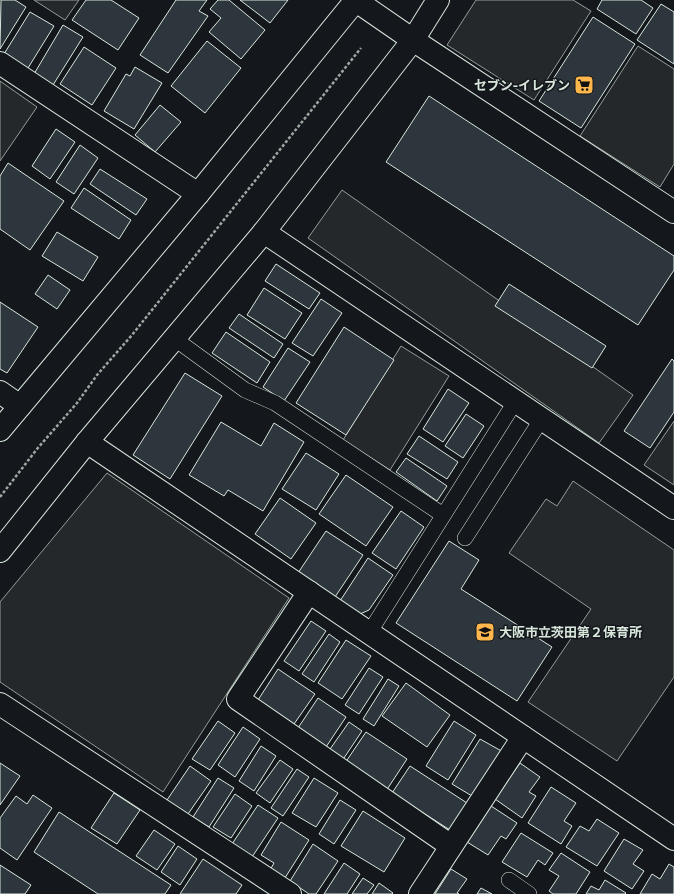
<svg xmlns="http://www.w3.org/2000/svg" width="674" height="894" viewBox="0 0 674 894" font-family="'Fira Sans','Noto Sans JP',sans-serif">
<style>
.parking{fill:#24282b;stroke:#939e99}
.building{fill:#2c363c;stroke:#d8e6dc}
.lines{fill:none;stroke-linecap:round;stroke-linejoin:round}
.lane-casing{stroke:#d8e6dc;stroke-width:16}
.street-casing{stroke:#d8e6dc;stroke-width:24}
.secondary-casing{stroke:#d8e6dc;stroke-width:24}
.path{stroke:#9da8a2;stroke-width:2.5;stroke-dasharray:3 2;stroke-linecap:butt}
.lane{stroke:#14181c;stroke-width:15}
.street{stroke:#14181c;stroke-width:22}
.secondary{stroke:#14181c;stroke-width:22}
.labels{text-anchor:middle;stroke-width:3;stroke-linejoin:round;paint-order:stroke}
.poi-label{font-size:13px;font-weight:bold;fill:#d8e6dc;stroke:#14181c;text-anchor:end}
</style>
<rect width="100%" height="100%" fill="#14181c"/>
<g class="parking">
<path d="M 34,0 L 79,0 L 65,20 Z"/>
<path d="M 476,0 L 573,0 L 591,11 L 534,100 L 447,45 Z"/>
<path d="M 638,46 L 674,69 L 674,164 L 660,187 L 580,136 Z"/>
<path d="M 0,81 L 37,107 L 0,161 Z"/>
<path d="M 342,190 L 633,395 L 599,443 L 308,238 Z"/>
<path d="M 401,346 L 449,376 L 390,470 L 343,440 Z"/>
<path d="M 674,421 L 674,485 L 644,465 Z"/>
<path d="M 107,473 L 289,598 L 163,792 L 0,682 L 0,602 Z"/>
<path d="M 573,481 L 674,550 L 674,677 L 617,761 L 528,702 L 591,609 L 509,553 L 546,499 L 557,506 Z"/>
</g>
<g class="building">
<path d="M 1,0 L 15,0 L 26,7 L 0,49 Z"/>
<path d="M 86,0 L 111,0 L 139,18 L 118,50 L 72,20 Z"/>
<path d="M 176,0 L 207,0 L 199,11 L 208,16 L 168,73 L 140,55 Z"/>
<path d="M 218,0 L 229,0 L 265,30 L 241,59 L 209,32 L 221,18 L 210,9 Z"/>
<path d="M 240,0 L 288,0 L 270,23 Z"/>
<path d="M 602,0 L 641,0 L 653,8 L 636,34 L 597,9 Z"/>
<path d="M 661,4 L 674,12 L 674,64 L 637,40 Z"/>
<path d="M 30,12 L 54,26 L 28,68 L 4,54 Z"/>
<path d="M 593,17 L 635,44 L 581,128 L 539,101 Z"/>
<path d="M 63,25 L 83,37 L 53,85 L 34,74 Z"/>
<path d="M 207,41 L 241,68 L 205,113 L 171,86 Z"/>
<path d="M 84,47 L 116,68 L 92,105 L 60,84 Z"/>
<path d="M 135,67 L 162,83 L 134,129 L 104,111 L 126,74 L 130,76 Z"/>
<path d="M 429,96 L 674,256 L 674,270 L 638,325 L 386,162 Z"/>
<path d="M 160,105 L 181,122 L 155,152 L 135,135 Z"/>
<path d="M 56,129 L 75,142 L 50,179 L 32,166 Z"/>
<path d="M 80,145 L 98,158 L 74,194 L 56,182 Z"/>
<path d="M 8,163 L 64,201 L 30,250 L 0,229 L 0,176 Z"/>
<path d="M 100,169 L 147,199 L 136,215 L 90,184 Z"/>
<path d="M 84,188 L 131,220 L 119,239 L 71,208 Z"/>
<path d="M 57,232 L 98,257 L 83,281 L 42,256 Z"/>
<path d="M 276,264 L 320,293 L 309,309 L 265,281 Z"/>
<path d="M 48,275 L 70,290 L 57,309 L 35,294 Z"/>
<path d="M 509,284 L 606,346 L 592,368 L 495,306 Z"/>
<path d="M 264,288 L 302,313 L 285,339 L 247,315 Z"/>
<path d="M 321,299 L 342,313 L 313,356 L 292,343 Z"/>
<path d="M 0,302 L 38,327 L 7,373 L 0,369 Z"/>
<path d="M 239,314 L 283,344 L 274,358 L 229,328 Z"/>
<path d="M 344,327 L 394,360 L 346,435 L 296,403 Z"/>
<path d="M 226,332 L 270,362 L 257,383 L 212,353 Z"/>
<path d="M 288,348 L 310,362 L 284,401 L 263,387 Z"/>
<path d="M 672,359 L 674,361 L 674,412 L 650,448 L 624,431 Z"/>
<path d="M 185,373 L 222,396 L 170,479 L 133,455 Z"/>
<path d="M 448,389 L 469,403 L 443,442 L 423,429 Z"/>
<path d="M 466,414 L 484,426 L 463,458 L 445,446 Z"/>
<path d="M 221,422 L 261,446 L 274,423 L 304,442 L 263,511 L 228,490 L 224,496 L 189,475 Z"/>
<path d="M 419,436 L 458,462 L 447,479 L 407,454 Z"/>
<path d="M 306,453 L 339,474 L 316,510 L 282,489 Z"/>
<path d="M 406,458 L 447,486 L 437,501 L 396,472 Z"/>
<path d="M 346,475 L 393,507 L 366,546 L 319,514 Z"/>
<path d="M 280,498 L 316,523 L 291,559 L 255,534 Z"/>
<path d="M 401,511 L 424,527 L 396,569 L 372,553 Z"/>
<path d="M 326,531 L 363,555 L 335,597 L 298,573 Z"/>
<path d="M 449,541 L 479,560 L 461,589 L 552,647 L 517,701 L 396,623 Z"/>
<path d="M 368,558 L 393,575 L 369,610 L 360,614 L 340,601 Z"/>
<path d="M 311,621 L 326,631 L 299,671 L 284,661 Z"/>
<path d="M 329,634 L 340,642 L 314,682 L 302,674 Z"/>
<path d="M 346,640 L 371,656 L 342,699 L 318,683 Z"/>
<path d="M 369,668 L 383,677 L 359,714 L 345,705 Z"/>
<path d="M 278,669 L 315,694 L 294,724 L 258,700 Z"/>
<path d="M 388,679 L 399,686 L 374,726 L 363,719 Z"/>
<path d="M 406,683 L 450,715 L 427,747 L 382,716 Z"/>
<path d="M 318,698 L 346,717 L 324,750 L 296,731 Z"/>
<path d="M 218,721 L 235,733 L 210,770 L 192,759 Z"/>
<path d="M 454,721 L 476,735 L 448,780 L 426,766 Z"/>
<path d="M 349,722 L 362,731 L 342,761 L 328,752 Z"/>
<path d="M 243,727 L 260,739 L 235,777 L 218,765 Z"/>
<path d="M 366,732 L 407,759 L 386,791 L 345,763 Z"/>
<path d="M 480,739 L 505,753 L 477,799 L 452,784 Z"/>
<path d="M 261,746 L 276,756 L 254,791 L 239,781 Z"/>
<path d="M 280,760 L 293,769 L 270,803 L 256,793 Z"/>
<path d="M 0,763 L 20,776 L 0,805 Z"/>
<path d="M 520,763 L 540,777 L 529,792 L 536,796 L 522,818 L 495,799 Z"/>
<path d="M 190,766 L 211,781 L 188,814 L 167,800 Z"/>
<path d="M 410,766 L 467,803 L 450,830 L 392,793 Z"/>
<path d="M 297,769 L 309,777 L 283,816 L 271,808 Z"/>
<path d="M 218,778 L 234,788 L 209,827 L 193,817 Z"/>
<path d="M 314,778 L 338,793 L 316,827 L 292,813 Z"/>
<path d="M 551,787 L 576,803 L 564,821 L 572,826 L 561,844 L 528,823 Z"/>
<path d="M 114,793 L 140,810 L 117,844 L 91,828 Z"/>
<path d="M 235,794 L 252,806 L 231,838 L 213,827 Z"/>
<path d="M 33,795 L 52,808 L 17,860 L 0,848 L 0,818 L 16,796 L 27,804 Z"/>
<path d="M 340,800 L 356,810 L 334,844 L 319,834 Z"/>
<path d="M 258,805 L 278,818 L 252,857 L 232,844 Z"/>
<path d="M 491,806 L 517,823 L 506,839 L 501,836 L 488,855 L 467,842 Z"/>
<path d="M 363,811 L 405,838 L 384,872 L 341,846 Z"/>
<path d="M 59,812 L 171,885 L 165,894 L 98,894 L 34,852 Z"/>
<path d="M 597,819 L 619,833 L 597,866 L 566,847 L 580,826 L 589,831 Z"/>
<path d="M 281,822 L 309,840 L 283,881 L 269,872 L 274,863 L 261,855 Z"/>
<path d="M 154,830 L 175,844 L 157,870 L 136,856 Z"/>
<path d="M 521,833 L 553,853 L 545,865 L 538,860 L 527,877 L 502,862 Z"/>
<path d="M 624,839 L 643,850 L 633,864 L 644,871 L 632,889 L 604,871 Z"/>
<path d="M 313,844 L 338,861 L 316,894 L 309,894 L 290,881 Z"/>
<path d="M 178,846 L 197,859 L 180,885 L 161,872 Z"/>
<path d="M 561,853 L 590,872 L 576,894 L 553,894 L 549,891 L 559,876 L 549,870 Z"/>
<path d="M 203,859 L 242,885 L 236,894 L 180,894 Z"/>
<path d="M 344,863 L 360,874 L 347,894 L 324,894 Z"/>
<path d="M 669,864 L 674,867 L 674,894 L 640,894 L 652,874 L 660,879 Z"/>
<path d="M 0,865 L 31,885 L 25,894 L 0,894 Z"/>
<path d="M 451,869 L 467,879 L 457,893 L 459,894 L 435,894 Z"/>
<path d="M 363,878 L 374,885 L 367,894 L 352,894 Z"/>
<path d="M 605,880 L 626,893 L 625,894 L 586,894 L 591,886 L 599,890 Z"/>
<path d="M 379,883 L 393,893 L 392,894 L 372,894 Z"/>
<path d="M 481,888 L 492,894 L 477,894 Z"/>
</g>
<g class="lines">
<defs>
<g id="lane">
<path d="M 175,339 L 245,390 L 275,403 L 443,515"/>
<path d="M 465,538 L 541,420"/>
<path d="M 369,633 L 515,402"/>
<path d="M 509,880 L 529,894"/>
</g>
<g id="street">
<path d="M 355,0 L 413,40 L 674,212"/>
<path d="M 0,63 L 198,194"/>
<path d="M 264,232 L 674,508"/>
<path d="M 0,392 L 20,406"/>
<path d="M 87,442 L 674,839"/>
<path d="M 309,592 L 238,699 L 451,846"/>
<path d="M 0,704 L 290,894"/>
<path d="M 420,894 L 523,737"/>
</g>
<g id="secondary">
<path d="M 0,430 L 198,194 L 356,0"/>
<path d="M 0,551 L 87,442 L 264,232 L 413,40 L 438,0"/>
</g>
</defs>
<use href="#lane" class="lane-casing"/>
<use href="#street" class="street-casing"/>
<use href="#secondary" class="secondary-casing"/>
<path class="path" d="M 0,497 L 37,449 L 77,403 L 97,375 L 132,335 L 361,48"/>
<use href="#lane" class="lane"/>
<use href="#street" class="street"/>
<use href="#secondary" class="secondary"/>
</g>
<defs>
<symbol id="supermarket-square" viewBox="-11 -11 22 22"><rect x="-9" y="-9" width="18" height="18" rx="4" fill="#ffb74d" stroke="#14181c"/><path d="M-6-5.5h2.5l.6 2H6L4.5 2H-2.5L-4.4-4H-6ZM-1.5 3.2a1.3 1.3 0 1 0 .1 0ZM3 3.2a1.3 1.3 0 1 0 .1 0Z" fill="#111"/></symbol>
<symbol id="school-square" viewBox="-11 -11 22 22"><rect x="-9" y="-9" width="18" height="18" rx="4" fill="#ffb74d" stroke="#14181c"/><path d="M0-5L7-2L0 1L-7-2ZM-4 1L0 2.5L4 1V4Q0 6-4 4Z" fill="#111"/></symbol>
</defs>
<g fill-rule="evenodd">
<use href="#supermarket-square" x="573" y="74" width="22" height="22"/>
<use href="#school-square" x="474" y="621" width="22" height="22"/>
</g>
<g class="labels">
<g class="poi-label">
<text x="570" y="90">セブン-イレブン</text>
<text x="499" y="637" text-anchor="start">大阪市立茨田第２保育所</text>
</g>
</g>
</svg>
